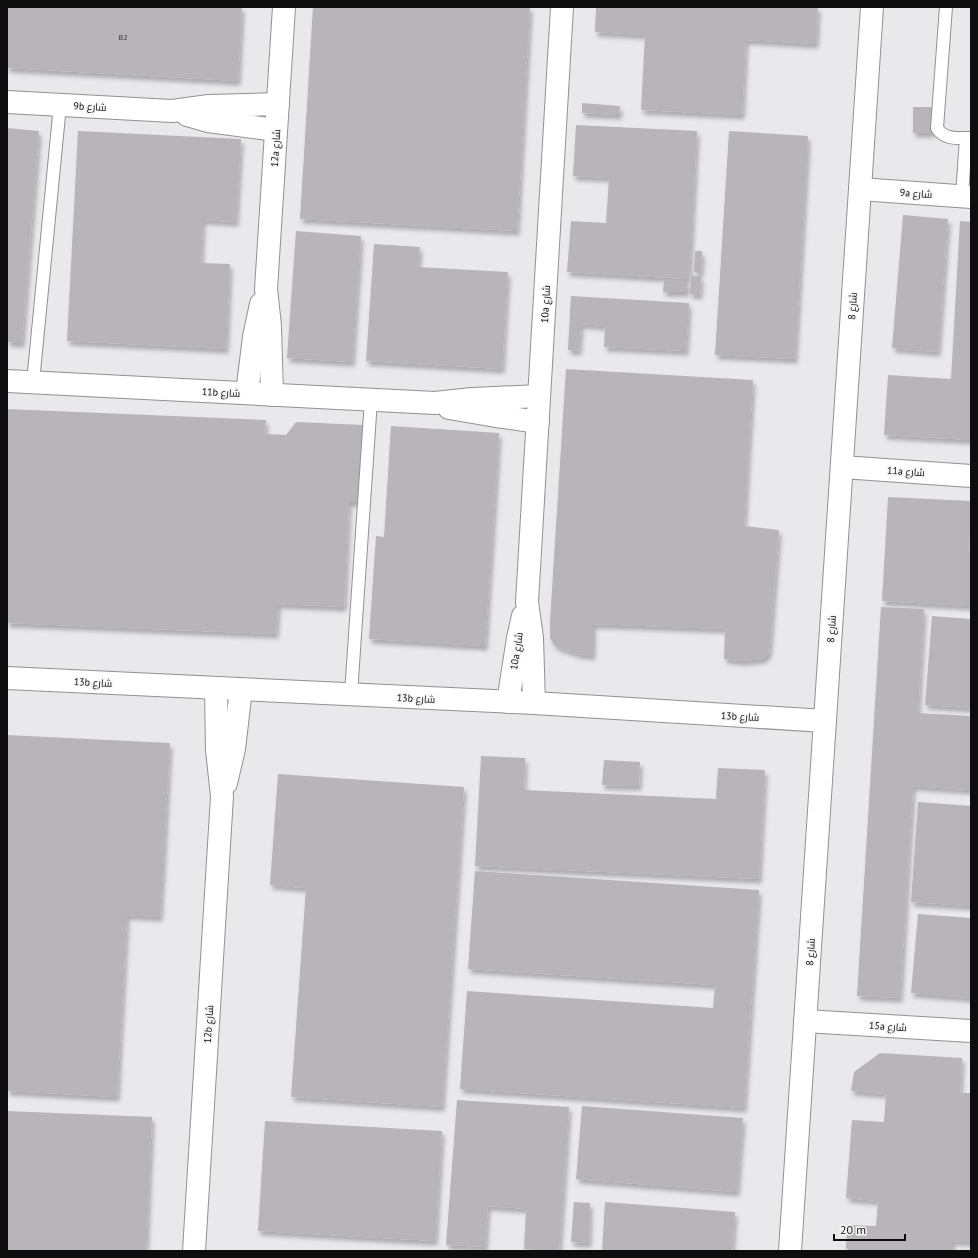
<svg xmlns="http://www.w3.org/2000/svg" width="978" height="1258" viewBox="0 0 978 1258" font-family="'PT Sans',Cairo,sans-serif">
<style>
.building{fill:#b7b5b9;filter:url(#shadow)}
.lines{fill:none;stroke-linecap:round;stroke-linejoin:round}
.lane-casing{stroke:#929094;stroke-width:14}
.street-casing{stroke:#929094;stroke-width:24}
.lane{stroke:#fff;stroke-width:12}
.street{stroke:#fff;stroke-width:22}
.labels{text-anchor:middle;stroke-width:3;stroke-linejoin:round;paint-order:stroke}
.number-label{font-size:8px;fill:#383739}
.street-label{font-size:10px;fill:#0d0d0e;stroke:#f6f5f8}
</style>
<defs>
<filter id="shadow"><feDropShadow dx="2.5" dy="4.5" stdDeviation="2" flood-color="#0004"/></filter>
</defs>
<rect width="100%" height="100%" fill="#e9e8eb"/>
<g class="building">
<path d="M 7,7 L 242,7 L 238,81 L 7,68 Z"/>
<path d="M 313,7 L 530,7 L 517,231 L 300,219 Z"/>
<path d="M 596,7 L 818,7 L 816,44 L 746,40 L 742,115 L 641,110 L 645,35 L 595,32 Z"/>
<path d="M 582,103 L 620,106 L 619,115 L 582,113 Z"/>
<rect x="913" y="107" width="19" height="26"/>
<path d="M 576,125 L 697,131 L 689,279 L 567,272 L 571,221 L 606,223 L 609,178 L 573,176 Z"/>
<path d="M 7,128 L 39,131 L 22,343 L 7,342 Z"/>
<path d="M 78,131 L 241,139 L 236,222 L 203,220 L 201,263 L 230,264 L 226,349 L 67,341 Z"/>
<path d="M 729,131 L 808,136 L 795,359 L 715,355 Z"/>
<path d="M 903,215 L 948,219 L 938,352 L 892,348 Z"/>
<path d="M 960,221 L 971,222 L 971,440 L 884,435 L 888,375 L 951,379 Z"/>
<path d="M 296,231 L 361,236 L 352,362 L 287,358 Z"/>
<path d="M 374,244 L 420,247 L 418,267 L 508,272 L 502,369 L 366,361 Z"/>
<path d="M 695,251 L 702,251 L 701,273 L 694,272 Z"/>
<path d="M 691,276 L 701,276 L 700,295 L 690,294 Z"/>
<path d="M 664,281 L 687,281 L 687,292 L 663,292 Z"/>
<path d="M 571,296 L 689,303 L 686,351 L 604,347 L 605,326 L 581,324 L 579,351 L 568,350 Z"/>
<path d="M 566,369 L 753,380 L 744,526 L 779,530 L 770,643 L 769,653 L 763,659 L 741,661 L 724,659 L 725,629 L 593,624 L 593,656 L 578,654 L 555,646 L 550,638 L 550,621 Z"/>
<path d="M 7,409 L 266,420 L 265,434 L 286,435 L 296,422 L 363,425 L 359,502 L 349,502 L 344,607 L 278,604 L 276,634 L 7,623 Z"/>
<path d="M 391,426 L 499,433 L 485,646 L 369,639 L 376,536 L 384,537 Z"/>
<path d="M 888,497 L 971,501 L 969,552 L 971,552 L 971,606 L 882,601 Z"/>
<path d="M 881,607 L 924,609 L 918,713 L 971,716 L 971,790 L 913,786 L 900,998 L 857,996 Z"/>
<path d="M 932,616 L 971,619 L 971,708 L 925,705 Z"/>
<path d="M 7,735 L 170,743 L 160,917 L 127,915 L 117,1097 L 7,1091 Z"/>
<path d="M 481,756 L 525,758 L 524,790 L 716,799 L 718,768 L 765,770 L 759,879 L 475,866 Z"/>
<path d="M 604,760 L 640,762 L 639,786 L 602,785 Z"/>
<path d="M 278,774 L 464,787 L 442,1107 L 291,1097 L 306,888 L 270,885 Z"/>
<path d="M 918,802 L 971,806 L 971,906 L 911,902 Z"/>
<path d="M 475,871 L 759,890 L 744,1108 L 460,1089 L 467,991 L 713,1008 L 715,985 L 468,969 Z"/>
<path d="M 918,914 L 971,918 L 971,998 L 911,993 Z"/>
<path d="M 880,1053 L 962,1058 L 960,1093 L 971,1093 L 971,1242 L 952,1241 L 952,1251 L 849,1251 L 846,1248 L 847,1225 L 876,1226 L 878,1201 L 846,1198 L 852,1120 L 884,1122 L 886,1094 L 851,1091 L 854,1072 Z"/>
<path d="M 457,1100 L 569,1107 L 559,1251 L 524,1249 L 526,1209 L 488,1206 L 485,1247 L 446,1245 Z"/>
<path d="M 582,1106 L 743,1118 L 737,1192 L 576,1179 Z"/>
<path d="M 7,1111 L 152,1117 L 146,1251 L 7,1251 Z"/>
<path d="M 265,1121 L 442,1131 L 435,1241 L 258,1231 Z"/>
<path d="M 574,1202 L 590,1203 L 589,1243 L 571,1242 Z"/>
<path d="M 605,1202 L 735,1212 L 732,1251 L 602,1251 Z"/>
</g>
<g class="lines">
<defs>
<g id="lane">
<path d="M 946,7 L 937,128 C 944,140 958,138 971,138"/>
<path d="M 962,196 L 966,138"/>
<path d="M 33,382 L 60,105"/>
<path d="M 351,694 L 371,400"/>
</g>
<g id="street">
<path d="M 7,102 L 172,111 L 209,106 L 278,104"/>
<path d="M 187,115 L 208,121 L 276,130"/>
<path d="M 860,189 L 971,197"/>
<path d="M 7,381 L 435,403 L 472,399 L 539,396"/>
<path d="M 247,393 L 254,337 L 261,304"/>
<path d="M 272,395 L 270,326 L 266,289 L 284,7"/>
<path d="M 449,408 L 496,416 L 538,422"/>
<path d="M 842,467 L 971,476"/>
<path d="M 7,678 L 534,703 L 825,721"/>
<path d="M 508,702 L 518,638 L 523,616"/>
<path d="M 534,703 L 532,638 L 527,602 L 562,7"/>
<path d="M 226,783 L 234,749 L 241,689"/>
<path d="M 805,1021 L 971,1031"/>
<path d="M 194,1251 L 222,796 L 217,750 L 216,688"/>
<path d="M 790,1251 L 872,7"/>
</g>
</defs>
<use href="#lane" class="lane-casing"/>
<use href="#street" class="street-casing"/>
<use href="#lane" class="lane"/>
<use href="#street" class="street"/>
</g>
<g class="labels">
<g class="number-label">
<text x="123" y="40">B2</text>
</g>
<g class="street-label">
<text transform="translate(90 106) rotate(3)" y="4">9b شارع</text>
<text transform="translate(275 148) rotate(-86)" y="4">12a شارع</text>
<text transform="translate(916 193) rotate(4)" y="4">9a شارع</text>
<text transform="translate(545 304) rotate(-87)" y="4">10a شارع</text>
<text transform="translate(852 306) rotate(-86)" y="4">شارع 8</text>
<text transform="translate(221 392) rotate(3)" y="4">11b شارع</text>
<text transform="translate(906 471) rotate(4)" y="4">11a شارع</text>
<text transform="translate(831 629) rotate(-86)" y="4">شارع 8</text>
<text transform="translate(516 651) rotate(-81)" y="4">10a شارع</text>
<text transform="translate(93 682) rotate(3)" y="4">13b شارع</text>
<text transform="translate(416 698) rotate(3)" y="4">13b شارع</text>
<text transform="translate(740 716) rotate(3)" y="4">13b شارع</text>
<text transform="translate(810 952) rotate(-86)" y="4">شارع 8</text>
<text transform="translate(208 1024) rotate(-86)" y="4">12b شارع</text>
<text transform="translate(888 1026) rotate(4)" y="4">15a شارع</text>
</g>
</g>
<rect width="978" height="1258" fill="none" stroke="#0d0d0e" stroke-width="16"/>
<path d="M834 1234v6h71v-6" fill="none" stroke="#0d0d0e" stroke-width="2"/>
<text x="840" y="1234" font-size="12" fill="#0d0d0e" stroke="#f6f5f8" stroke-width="3" paint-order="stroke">20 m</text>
</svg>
